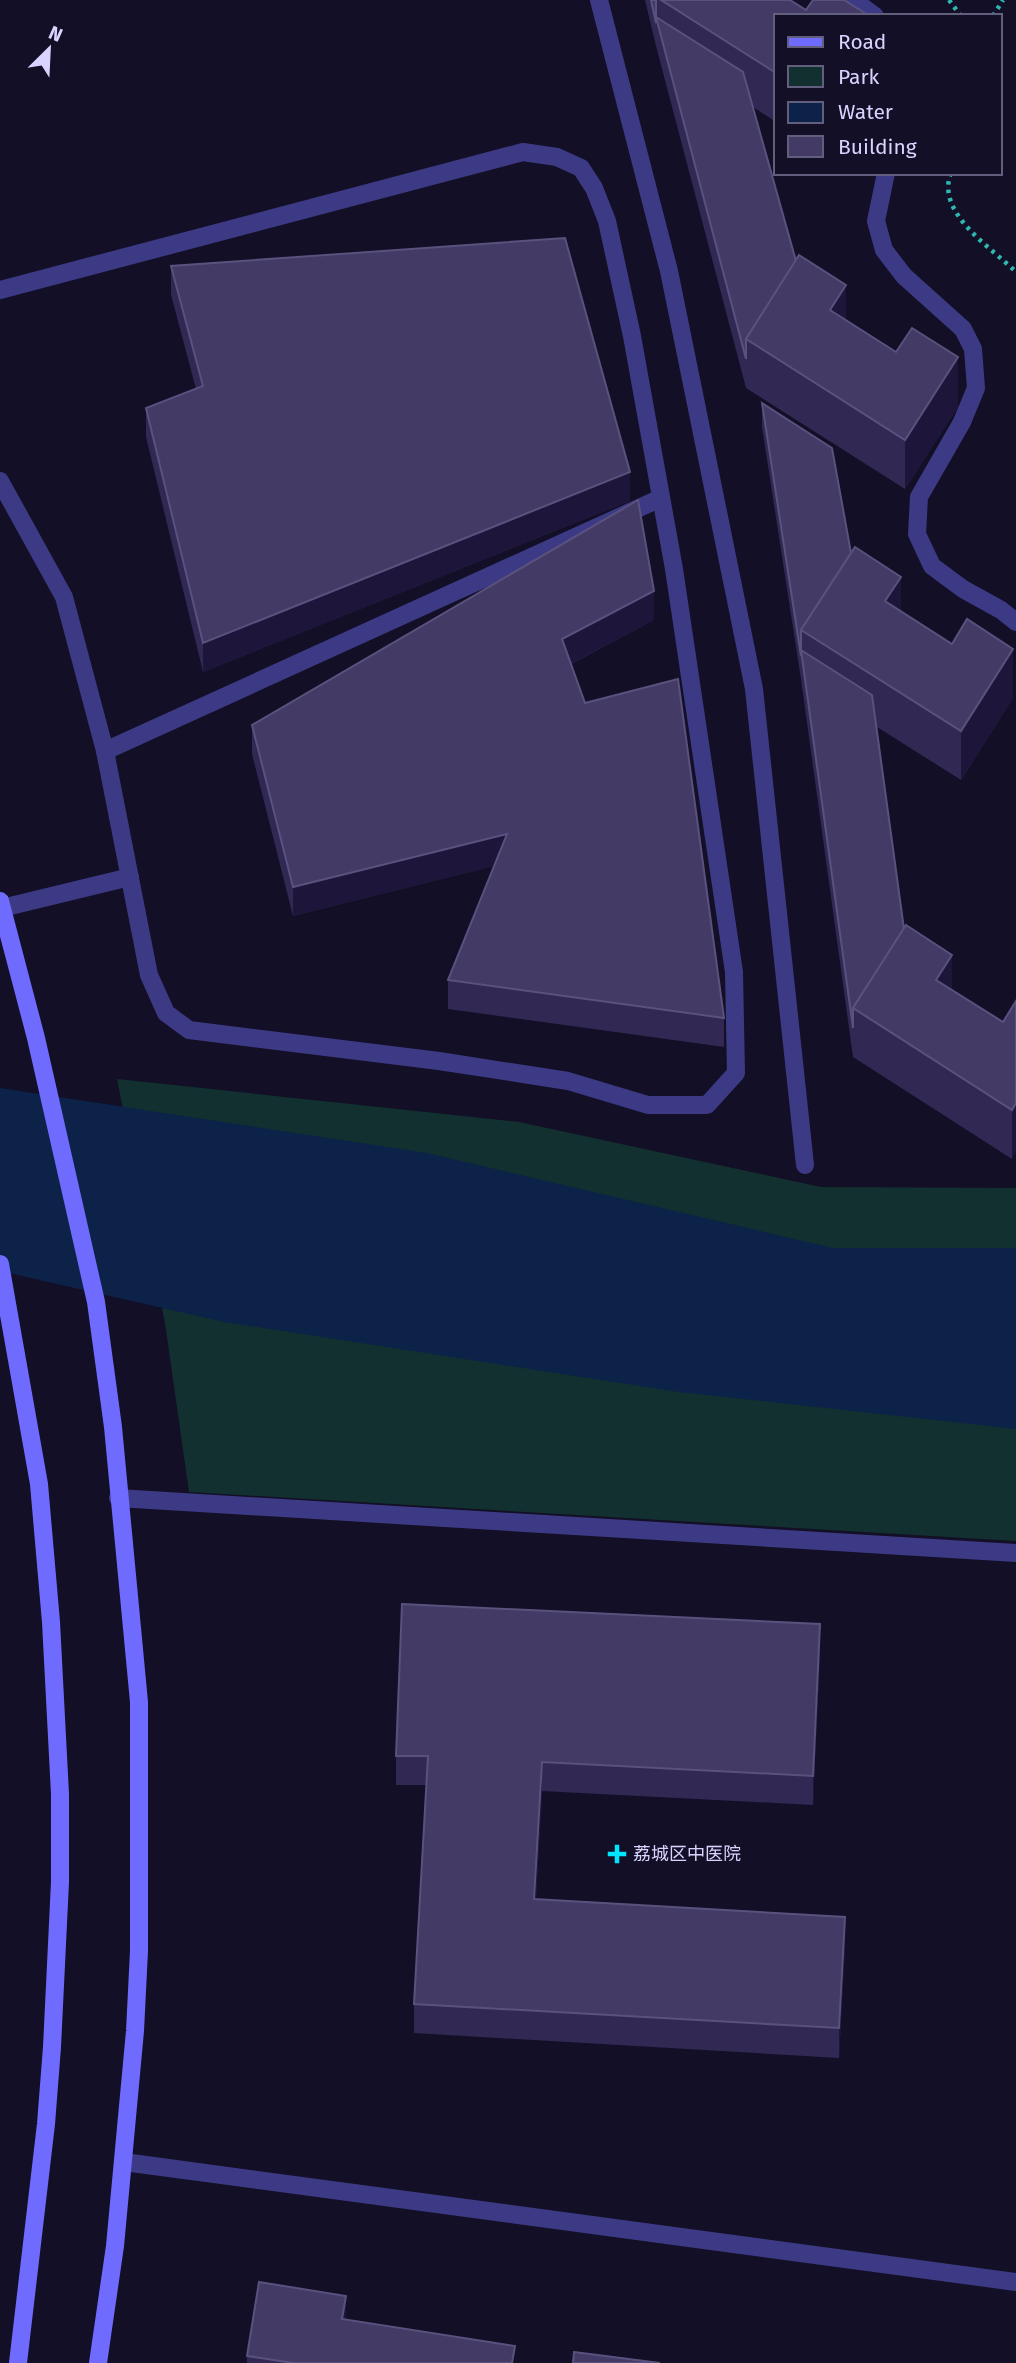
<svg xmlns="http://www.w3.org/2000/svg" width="1016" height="2363" viewBox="0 0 1016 2363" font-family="'Fira Sans','Noto Sans SC',sans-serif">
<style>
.green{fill:#12302f}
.water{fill:#0c2248}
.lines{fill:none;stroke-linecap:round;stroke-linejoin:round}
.path{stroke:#2fb8b0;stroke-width:4.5;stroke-dasharray:3.5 5;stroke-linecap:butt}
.service{stroke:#3d3a85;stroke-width:18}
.tertiary{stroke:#3d3a85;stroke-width:18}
.secondary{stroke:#6f6bff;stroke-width:18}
.wall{fill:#312854}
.shaded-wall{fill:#1d163a}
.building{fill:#433a66;stroke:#5a527e;stroke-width:2}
.poi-dot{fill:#00e5ff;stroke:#130f26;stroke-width:2.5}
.labels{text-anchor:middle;stroke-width:7;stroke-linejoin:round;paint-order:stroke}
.poi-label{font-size:18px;fill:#d9d4ff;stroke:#130f26;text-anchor:start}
</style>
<rect width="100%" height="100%" fill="#130f26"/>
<path class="green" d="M 117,1079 L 519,1122 L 821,1187 L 1016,1188 L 1016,1541 L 189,1492 L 165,1323 Z"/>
<path class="water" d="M 0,1088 L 427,1153 L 833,1248 L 1016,1248 L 1016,1429 L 679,1392 L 224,1322 L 0,1271 Z"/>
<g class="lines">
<g class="path">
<path d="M 949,0 L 961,16"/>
<path d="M 993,16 L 1003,0"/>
<path d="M 951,173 C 935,213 992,248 1016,272"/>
</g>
<g class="service">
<path d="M 599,0 L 669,271 L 754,689 L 805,1165"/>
<path d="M 853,0 L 875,16"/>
<path d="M 886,173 L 876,221 L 884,250 L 904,276 L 963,329 L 973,349 L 976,388 L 962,422 L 919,497 L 917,534 L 932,566 L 963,589 L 1001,610 L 1016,622"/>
<path d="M 0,290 L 523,152 L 557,157 L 581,168 L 594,188 L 607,221 L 632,336 L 674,569 L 734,972 L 736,1073 L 707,1105 L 648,1105 L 568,1081 L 439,1061 L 189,1030 L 166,1013 L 149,975 L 105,751 L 64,597 L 0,481"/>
<path d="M 105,751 L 661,498"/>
<path d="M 2,908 L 130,877"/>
</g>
<g class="tertiary">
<path d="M 118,1498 L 1016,1553"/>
<path d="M 124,2162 L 1016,2282"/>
</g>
<g class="secondary">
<path d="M 0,901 L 36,1038 L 96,1302 L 113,1427 L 139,1702 L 139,1951 L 135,2031 L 115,2246 L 98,2363"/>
<path d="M 0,1264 L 39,1484 L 51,1622 L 60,1794 L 60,1882 L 52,2047 L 46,2124 L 18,2363"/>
</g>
</g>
<g class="wall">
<path d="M 645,0 L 790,0 L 806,10 L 868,15 L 776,16 L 776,122 L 753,107 L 796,261 L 846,320 L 958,407 L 905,489 L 746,388 L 656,46 Z"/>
<path d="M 171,266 L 630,501 L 203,672 L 146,437 L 146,408 L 196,389 L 171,295 Z"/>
<path d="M 762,403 L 851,553 L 901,611 L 1013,698 L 961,780 L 877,727 L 904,928 L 952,990 L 1003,1022 L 1016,1001 L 1012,1159 L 853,1057 L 801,679 L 762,427 Z"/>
<path d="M 654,620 L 571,664 L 585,703 L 724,1018 L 724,1047 L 448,1009 L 448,980 L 494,866 L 293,916 L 252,754 L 252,725 Z"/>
<path d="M 820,1653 L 813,1805 L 542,1791 L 536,1899 L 845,1946 L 839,2058 L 414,2033 L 414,2004 L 427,1785 L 396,1785 L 396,1756 Z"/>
<path d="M 346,2320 L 515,2363 L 247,2363 L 247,2356 Z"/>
</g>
<g class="shaded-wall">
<path d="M 846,285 L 846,334 L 830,310 Z"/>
<path d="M 958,357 L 958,407 L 905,489 L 905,440 Z"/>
<path d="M 630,472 L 630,501 L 203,672 L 203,643 Z"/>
<path d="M 901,577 L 901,626 L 885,601 Z"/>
<path d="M 654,591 L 654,620 L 562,668 L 562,639 Z"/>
<path d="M 1013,649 L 1013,698 L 961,780 L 961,731 Z"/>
<path d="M 507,834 L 507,863 L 293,916 L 293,887 Z"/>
<path d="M 952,955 L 952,1004 L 936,980 Z"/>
<path d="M 1016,1103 L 1016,1152 L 1012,1159 L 1012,1110 Z"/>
<path d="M 820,1624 L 820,1653 L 813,1805 L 813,1776 Z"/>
<path d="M 542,1762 L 542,1791 L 534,1928 L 534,1899 Z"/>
<path d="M 845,1917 L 845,1946 L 839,2058 L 839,2028 Z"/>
<path d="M 346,2296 L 346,2319 L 342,2342 L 342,2319 Z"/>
</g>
<g class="building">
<path d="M 651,0 L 656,0 L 656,23 Z"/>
<path d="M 661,0 L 790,0 L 806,10 L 813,0 L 844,0 L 868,15 L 776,16 L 776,73 Z"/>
<path d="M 656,17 L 743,72 L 796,261 L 746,339 L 746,359 Z"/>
<path d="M 565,238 L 630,472 L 203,643 L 146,408 L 203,386 L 171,266 Z"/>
<path d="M 799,255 L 846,285 L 830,310 L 896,352 L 912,328 L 958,357 L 905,440 L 746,339 Z"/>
<path d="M 762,403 L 832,448 L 851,553 L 801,630 L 801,656 Z"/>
<path d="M 638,500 L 654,591 L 562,639 L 585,703 L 678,679 L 724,1018 L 448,980 L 507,834 L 293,887 L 252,725 Z"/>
<path d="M 855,547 L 901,577 L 885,601 L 952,644 L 967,619 L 1013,649 L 961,731 L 801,630 Z"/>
<path d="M 801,650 L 872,695 L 904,929 L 853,1008 L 853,1028 Z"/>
<path d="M 906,925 L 952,955 L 936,980 L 1003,1022 L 1016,1001 L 1016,1103 L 1012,1110 L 853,1008 Z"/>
<path d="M 402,1604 L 820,1624 L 813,1776 L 542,1762 L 534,1899 L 845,1917 L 839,2028 L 414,2004 L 428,1756 L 396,1756 Z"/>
<path d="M 259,2282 L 346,2296 L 342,2319 L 515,2346 L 512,2363 L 293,2363 L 247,2356 Z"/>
<path d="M 574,2352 L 660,2363 L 573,2363 Z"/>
</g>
<path class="poi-dot" d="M613.5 1843.5h7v7h7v7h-7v7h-7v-7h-7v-7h7z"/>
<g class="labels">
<g class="poi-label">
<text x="633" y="1860">荔城区中医院</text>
</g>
</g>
<rect x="774" y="14" width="228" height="161" fill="#130f26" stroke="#625e7d" stroke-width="2"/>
<rect x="788" y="37" width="35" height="10" fill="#6f6bff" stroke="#625e7d" stroke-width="2"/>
<text x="838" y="49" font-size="21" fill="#d9d4ff">Road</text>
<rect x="788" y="66" width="35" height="21" fill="#12302f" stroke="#625e7d" stroke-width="2"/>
<text x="838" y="84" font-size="21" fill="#d9d4ff">Park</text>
<rect x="788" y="102" width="35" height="21" fill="#0c2248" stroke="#625e7d" stroke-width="2"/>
<text x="838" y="119" font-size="21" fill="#d9d4ff">Water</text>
<rect x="788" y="136" width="35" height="21" fill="#433a66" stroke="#625e7d" stroke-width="2"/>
<text x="838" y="154" font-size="21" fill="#d9d4ff">Building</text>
<g transform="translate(49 49) rotate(24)" stroke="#130f26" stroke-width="5" paint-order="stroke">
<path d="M0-5L12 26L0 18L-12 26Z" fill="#d9d4ff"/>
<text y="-10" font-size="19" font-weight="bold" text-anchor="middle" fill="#d9d4ff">N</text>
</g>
</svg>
